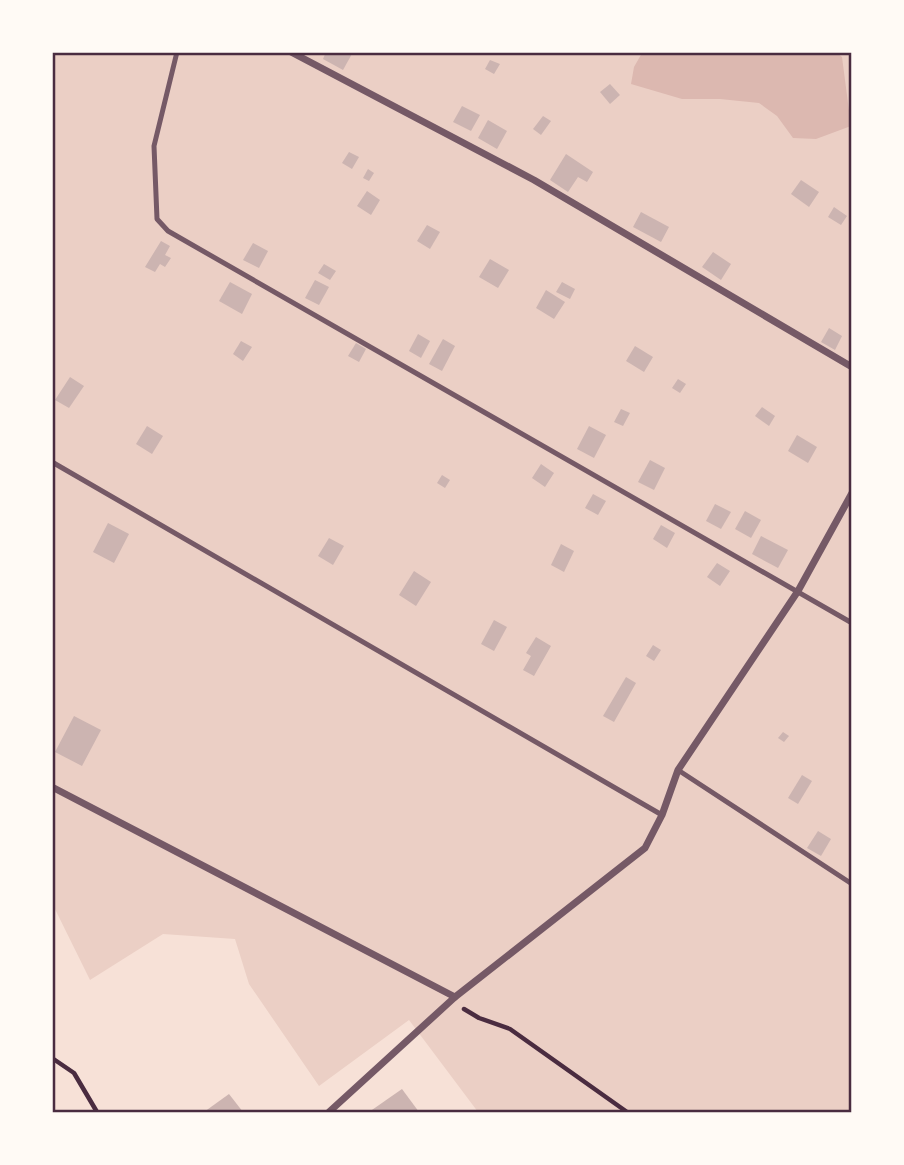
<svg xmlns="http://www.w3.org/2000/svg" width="904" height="1165" viewBox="0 0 904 1165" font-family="'DM Sans',sans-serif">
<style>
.green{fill:#ebcfc5}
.water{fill:#dcb8b0}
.building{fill:#ccb4b1}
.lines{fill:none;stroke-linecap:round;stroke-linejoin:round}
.path{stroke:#4a2c40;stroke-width:4.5}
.service{stroke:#755966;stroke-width:5}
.minor{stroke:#755966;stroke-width:7}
.neatline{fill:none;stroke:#4a2c40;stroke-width:2.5}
</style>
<rect width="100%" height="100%" fill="#f7e1d7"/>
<path class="green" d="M 53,53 L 851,53 L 851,1112 L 478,1112 L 409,1020 L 319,1086 L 249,984 L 235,939 L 163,934 L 90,980 L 53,905 Z"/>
<path class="water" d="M 642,53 L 837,53 L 842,57 L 851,126 L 816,139 L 793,138 L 777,116 L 759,103 L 720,99 L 682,99 L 631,84 L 634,67 Z"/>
<g class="building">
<path d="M 326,52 L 353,52 L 343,70 L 323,59 Z"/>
<path d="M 490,60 L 500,64 L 494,74 L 485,69 Z"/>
<path d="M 610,84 L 620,95 L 610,104 L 600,92 Z"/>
<path d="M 462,106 L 480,115 L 471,131 L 453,122 Z"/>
<path d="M 543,116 L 551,121 L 541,135 L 533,129 Z"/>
<path d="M 488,120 L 507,131 L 497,149 L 478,138 Z"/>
<path d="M 349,152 L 359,157 L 352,169 L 342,163 Z"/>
<path d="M 566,154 L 593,172 L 587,182 L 578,177 L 568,192 L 550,180 Z"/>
<path d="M 368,169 L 374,173 L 369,181 L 363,178 Z"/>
<path d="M 801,180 L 819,192 L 809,207 L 791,194 Z"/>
<path d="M 367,191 L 380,200 L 371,215 L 357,206 Z"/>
<path d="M 834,207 L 847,216 L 841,225 L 828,217 Z"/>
<path d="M 641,212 L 669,227 L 661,242 L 633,227 Z"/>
<path d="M 427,225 L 440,232 L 430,249 L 417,241 Z"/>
<path d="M 161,241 L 170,246 L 165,255 L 171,258 L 165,267 L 160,264 L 155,272 L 145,267 Z"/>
<path d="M 253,243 L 268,251 L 259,268 L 243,260 Z"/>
<path d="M 713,252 L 731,264 L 721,280 L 702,267 Z"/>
<path d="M 490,259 L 509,270 L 498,288 L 479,277 Z"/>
<path d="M 324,264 L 336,271 L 330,280 L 318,273 Z"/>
<path d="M 315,280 L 329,287 L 319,305 L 305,298 Z"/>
<path d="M 230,282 L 252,294 L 242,314 L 219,301 Z"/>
<path d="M 562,282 L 575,289 L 570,299 L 556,292 Z"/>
<path d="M 546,290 L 565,302 L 554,319 L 536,308 Z"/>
<path d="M 829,328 L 842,336 L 835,350 L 821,342 Z"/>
<path d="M 418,334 L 430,341 L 421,358 L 409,351 Z"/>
<path d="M 443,339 L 455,346 L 442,371 L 429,364 Z"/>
<path d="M 241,341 L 252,347 L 243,361 L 233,354 Z"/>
<path d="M 356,343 L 366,349 L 359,362 L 348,356 Z"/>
<path d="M 635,346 L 653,357 L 644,372 L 626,361 Z"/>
<path d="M 70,377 L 84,386 L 69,408 L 55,400 Z"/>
<path d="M 678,379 L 686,384 L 680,393 L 672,388 Z"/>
<path d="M 762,407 L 775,416 L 769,426 L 755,416 Z"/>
<path d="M 621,409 L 630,413 L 623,426 L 614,422 Z"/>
<path d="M 147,426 L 163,436 L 152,454 L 136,444 Z"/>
<path d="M 589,426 L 606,435 L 594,458 L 577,449 Z"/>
<path d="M 797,435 L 817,447 L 808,463 L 788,451 Z"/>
<path d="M 650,460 L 665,468 L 654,490 L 638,482 Z"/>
<path d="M 541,464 L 554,473 L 545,487 L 532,478 Z"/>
<path d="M 442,475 L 450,480 L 445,488 L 437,483 Z"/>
<path d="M 593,494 L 606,501 L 598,515 L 585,508 Z"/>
<path d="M 715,504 L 731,512 L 721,529 L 706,521 Z"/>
<path d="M 745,511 L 761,520 L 751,538 L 735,529 Z"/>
<path d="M 108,523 L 129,534 L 114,563 L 93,552 Z"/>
<path d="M 661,525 L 675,533 L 667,548 L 653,539 Z"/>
<path d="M 761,536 L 788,550 L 778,568 L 752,554 Z"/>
<path d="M 329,538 L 344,546 L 333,565 L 318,556 Z"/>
<path d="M 561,544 L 574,551 L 564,572 L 551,565 Z"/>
<path d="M 717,563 L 730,571 L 720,586 L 707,577 Z"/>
<path d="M 414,571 L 431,582 L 416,606 L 399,595 Z"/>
<path d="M 494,620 L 507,627 L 494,651 L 481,644 Z"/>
<path d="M 536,637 L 551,646 L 534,676 L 523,670 L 531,656 L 526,653 Z"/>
<path d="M 653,645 L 661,650 L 654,661 L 646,656 Z"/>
<path d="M 626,677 L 636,683 L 614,722 L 603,716 Z"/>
<path d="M 74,716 L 101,730 L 82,766 L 55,752 Z"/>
<path d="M 783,732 L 789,736 L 784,742 L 778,738 Z"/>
<path d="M 802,775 L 812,781 L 798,804 L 788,798 Z"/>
<path d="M 818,831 L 831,839 L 821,856 L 807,848 Z"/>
<path d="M 402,1089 L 419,1112 L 369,1112 Z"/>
<path d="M 229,1094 L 243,1112 L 204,1112 Z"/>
</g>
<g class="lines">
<g class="path">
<path d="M 464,1009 L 479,1018 L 510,1029 L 627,1112"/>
<path d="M 52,1058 L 74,1073 L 97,1112"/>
</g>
<g class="service">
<path d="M 177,52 L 154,146 L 157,219 L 168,231 L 852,623"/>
<path d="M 52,462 L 662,815"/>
<path d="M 678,770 L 852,884"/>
</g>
<g class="minor">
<path d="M 291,52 L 534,180 L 852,367"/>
<path d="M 52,787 L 455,997"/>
<path d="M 329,1112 L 455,997 L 645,848 L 662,815 L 678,770 L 798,591 L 852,493"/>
</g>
</g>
<rect width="904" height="1165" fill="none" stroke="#fffaf5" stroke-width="108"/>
<rect x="54" y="54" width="796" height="1057" class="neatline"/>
</svg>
